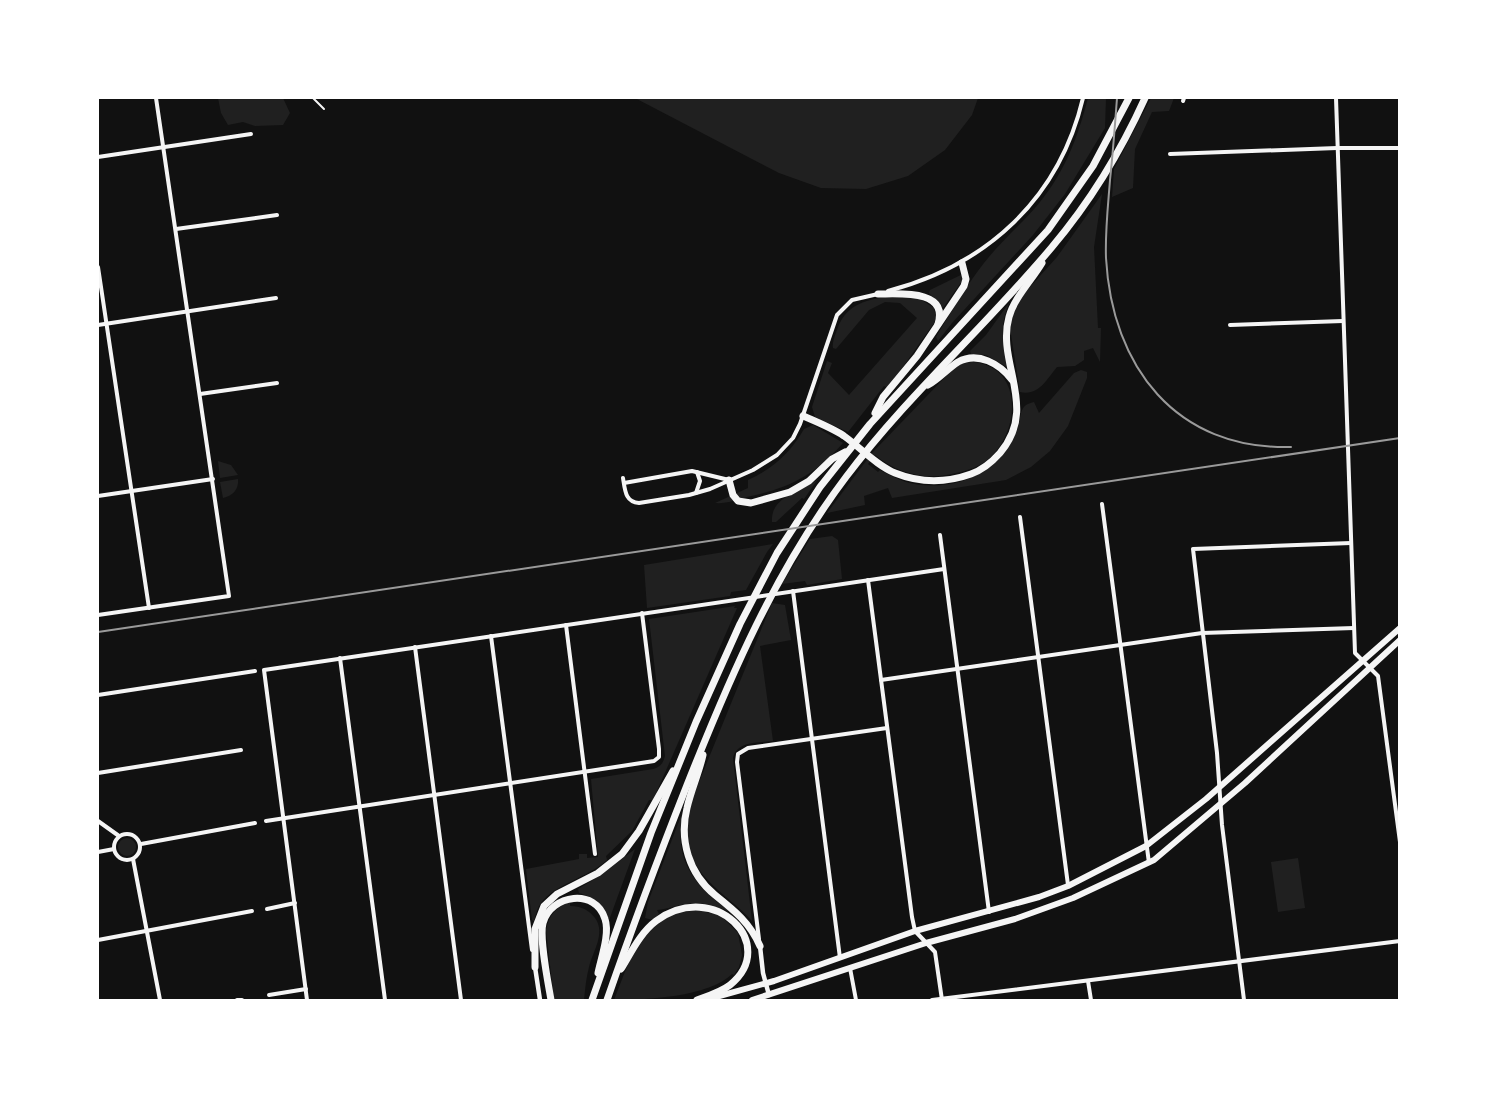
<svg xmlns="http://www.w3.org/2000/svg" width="1497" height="1098" viewBox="0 0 1497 1098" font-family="Literata,serif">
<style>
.green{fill:#202020}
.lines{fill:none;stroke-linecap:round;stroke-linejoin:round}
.service{stroke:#f5f5f5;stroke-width:2}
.minor{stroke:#f5f5f5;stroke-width:4}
.tertiary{stroke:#f5f5f5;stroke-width:4.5}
.primary{stroke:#f5f5f5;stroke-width:6}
.motorway{stroke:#f5f5f5;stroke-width:7}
.rail{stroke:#9a9a9a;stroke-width:2}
</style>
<rect width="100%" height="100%" fill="#111"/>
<g class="green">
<path d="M 218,98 L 283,98 L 290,113 L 283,125 L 255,126 L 243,122 L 228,125 L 221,113 Z"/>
<path d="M 635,98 L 978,98 L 972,115 L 945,150 L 908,176 L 866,189 L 821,188 L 779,173 Z"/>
<path d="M 1088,98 L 1106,98 L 1105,128 L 1065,194 L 1033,235 L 952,323 L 938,341 L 936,337 C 951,312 966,286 984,263 C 1001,241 1023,223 1040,202 C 1066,170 1078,136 1088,98 Z"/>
<path d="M 1151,98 L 1174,98 L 1169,111 L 1152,112 L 1135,149 L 1133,188 L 1112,197 L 1114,169 Z"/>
<path d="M 1102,194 L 1094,247 L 1098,328 L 1101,328 L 1100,362 L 1093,348 L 1084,351 L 1084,360 L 1075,366 L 1057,367 C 1046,380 1039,396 1020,392 L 1010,328 L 1013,314 L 1021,297 L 1057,257 Z"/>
<path d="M 969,271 L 943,308 L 929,293 L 930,290 Z"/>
<path d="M 911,293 L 934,308 L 936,318 L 934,323 L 888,388 L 884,386 L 848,432 L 815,417 L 812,407 L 827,361 L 832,363 L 828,373 L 849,395 L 917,318 L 900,303 L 885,302 L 869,310 L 836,349 L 833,348 C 832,342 835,336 837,330 C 848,296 881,299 911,293 Z"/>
<path d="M 1009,303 C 997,334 1006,339 1007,367 L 986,355 L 971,354 L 970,351 L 986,335 Z"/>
<path d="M 972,362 C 1027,366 1020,439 983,463 C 970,471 954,474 939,476 C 916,478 893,470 875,455 L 868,464 L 878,472 L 880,470 C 888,474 897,479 906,482 C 940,492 984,481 1006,451 C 1011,445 1016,433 1018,426 C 1022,414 1019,405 1034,402 L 1039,413 L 1074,373 L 1081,370 L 1087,372 L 1087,378 L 1068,426 L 1050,451 L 1031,467 L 1006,480 L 892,498 L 888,488 L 864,496 L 865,505 L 827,513 L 872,453 L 950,372 L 961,364 Z"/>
<path d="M 813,425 L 843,443 C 814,476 789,488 747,497 C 737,500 725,504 715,503 L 748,488 L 748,480 C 773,469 791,452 804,429 Z"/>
<path d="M 218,461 L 231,465 L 238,475 L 220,478 Z"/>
<path d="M 238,479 C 239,490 232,496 223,498 L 220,482 Z"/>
<path d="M 818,479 L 804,499 L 802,498 L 776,522 L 772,522 C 770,496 802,492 818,479 Z"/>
<path d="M 832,536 L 838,540 L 842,579 L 807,585 L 805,581 L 782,584 L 810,539 Z"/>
<path d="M 773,544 L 767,552 L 746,590 L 731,592 L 730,596 L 647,608 L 644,565 Z"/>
<path d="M 772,603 L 785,605 L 791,640 L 760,646 L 773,741 C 758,743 737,741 733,758 L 752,921 C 728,894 692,879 687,838 C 685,829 688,818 688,809 Z"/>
<path d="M 735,606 L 734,608 L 737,608 L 653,800 L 649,800 L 632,831 L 606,856 L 607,860 C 589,877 553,885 541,903 C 537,908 536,915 534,921 L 532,920 L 526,869 L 579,859 L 579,854 L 587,854 L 587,858 L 598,857 L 591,779 L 653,769 C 661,767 663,763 665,756 L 649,619 Z"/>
<path d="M 683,811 C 682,822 680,834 681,844 C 684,875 708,896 731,912 C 717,907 702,901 687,904 C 677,905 668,909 657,910 L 659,914 L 653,920 L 645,918 L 648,902 Z"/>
<circle cx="127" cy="847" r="9"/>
<path d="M 635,849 L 608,923 C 606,907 594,897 579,893 L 578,889 L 601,875 Z"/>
<path d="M 1298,858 L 1305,908 L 1278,912 L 1271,862 Z"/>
<path d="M 570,902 L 570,906 C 581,906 589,910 595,918 C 606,933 593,951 589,967 C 586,978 585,990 584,1000 L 554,1000 L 546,930 C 549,915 556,907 570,902 Z"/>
<path d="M 695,910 L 720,915 L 738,933 L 742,955 L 739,967 L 734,975 L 732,974 C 709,997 645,1000 614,1000 C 626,971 636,933 667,917 C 675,913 686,912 695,910 Z"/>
</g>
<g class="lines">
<path class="service" d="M 313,98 L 324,109"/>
<g class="minor">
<path d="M 1336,98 L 1355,653 L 1378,676 L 1400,842"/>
<path d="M 1183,101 L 1184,98"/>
<path d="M 1170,154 L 1337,148 L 1400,148"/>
<path d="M 98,157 L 251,134"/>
<path d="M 176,229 L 277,215"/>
<path d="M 98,267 L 149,608"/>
<path d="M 888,291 C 987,265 1059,199 1083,98"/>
<path d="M 98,325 L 276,298"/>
<path d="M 1230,325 L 1343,321"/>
<path d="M 200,394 L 277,383"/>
<path d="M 623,478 C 625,490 625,502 639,503 L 689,495 L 710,489 L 753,470 L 777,455 L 793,438 L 800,424 L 837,315 L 852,300 L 878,294"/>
<path d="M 624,483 L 692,471 L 729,480"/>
<path d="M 696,493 L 700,481 L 697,472"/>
<path d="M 98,496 L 213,479"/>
<path d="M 1102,504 L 1149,863"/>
<path d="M 1020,517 L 1068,885"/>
<path d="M 940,535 L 989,912"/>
<path d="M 868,580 L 912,917 L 915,931 L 935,952 L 942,1000"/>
<path d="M 793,591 L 840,958"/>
<path d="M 98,615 L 229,596 L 156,98"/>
<path d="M 566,625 L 595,854"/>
<path d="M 491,636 L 532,950"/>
<path d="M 415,647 L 461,1000"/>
<path d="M 340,658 L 385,1000"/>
<path d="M 881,680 L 1202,633 L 1354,628"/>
<path d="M 98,695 L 255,671"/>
<path d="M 98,773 L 241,750"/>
<path d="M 98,821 L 119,836"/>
<path d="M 266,821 L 654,761 L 659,757 L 659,749 L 642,613"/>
<circle cx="127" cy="847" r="13"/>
<path d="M 141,844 L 255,823"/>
<path d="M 98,852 L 114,849"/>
<path d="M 133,859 L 160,1000"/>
<path d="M 267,909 L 295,903"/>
<path d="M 759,939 L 737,762 L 738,754 L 748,748 L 887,728"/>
<path d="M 98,940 L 252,911"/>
<path d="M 850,968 L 856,1000"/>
<path d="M 1088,981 L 1091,1000"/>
<path d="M 269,995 L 306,989"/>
<path d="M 237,1000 L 242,1000"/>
<path d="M 307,1000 L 264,670 L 944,569"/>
<path d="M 932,1000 L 1400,941"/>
<path d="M 1244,1000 L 1222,825 L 1217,753 L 1193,549 L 1351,543"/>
</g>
<g class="tertiary">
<path d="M 760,946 L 763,973 L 769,995"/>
<path d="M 535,967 L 540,1000"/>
</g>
<g class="primary">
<path d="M 705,1000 L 774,981 L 915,931 L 1039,897 L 1068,886 L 1146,846 L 1206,799 L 1400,628"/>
<path d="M 752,1000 L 926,943 L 1015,919 L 1073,898 L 1154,860 L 1245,783 L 1400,640"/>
</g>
<g class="motorway">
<path d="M 878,294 C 899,294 949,289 938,324"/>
<path d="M 928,385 C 939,379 947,369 958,362 C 978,351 1000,364 1012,380"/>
<path d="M 875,413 L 883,397 L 917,356 L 964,286 L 966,279 L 962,263"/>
<path d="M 803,416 C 817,422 832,428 844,436 C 861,448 876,465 895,473 C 920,483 946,483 971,474 C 982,470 992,462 1000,453 C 1039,407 996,363 1009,317 C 1014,298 1032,280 1042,263"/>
<path d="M 729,480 L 733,495 L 738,501 L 751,503 L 790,492 L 809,481 L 832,459 L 845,452"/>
<path d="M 703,755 C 699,773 691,790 687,808 C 679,840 689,874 715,895 C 735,911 750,923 760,946"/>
<path d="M 535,967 L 535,929 L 544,906 L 557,894 L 598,873 L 622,854 L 639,831 L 673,771"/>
<path d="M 621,969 C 631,953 640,933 656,921 C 715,878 780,945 730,985 C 721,992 708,996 697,1000"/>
<path d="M 551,1000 C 548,982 539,938 543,923 C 551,894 596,888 605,919 C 610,934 601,958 598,973"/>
<path d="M 592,1000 L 651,833 L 696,722 L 740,624 L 777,553 L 820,487 L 870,424 L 1048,230 L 1093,166 L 1129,98"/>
<path d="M 607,1000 C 632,928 659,856 687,785 C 730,677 775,571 846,477 C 908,395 986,326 1052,247 C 1090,202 1121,151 1145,98"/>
</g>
<g class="rail">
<path d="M 1117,98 C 1115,125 1113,152 1110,180 C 1108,206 1105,232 1106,258 C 1112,367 1176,450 1291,447"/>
<path d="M 98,632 L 1400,438"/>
</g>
</g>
<rect width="1497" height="1098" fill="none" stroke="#ffffff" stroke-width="198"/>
</svg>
